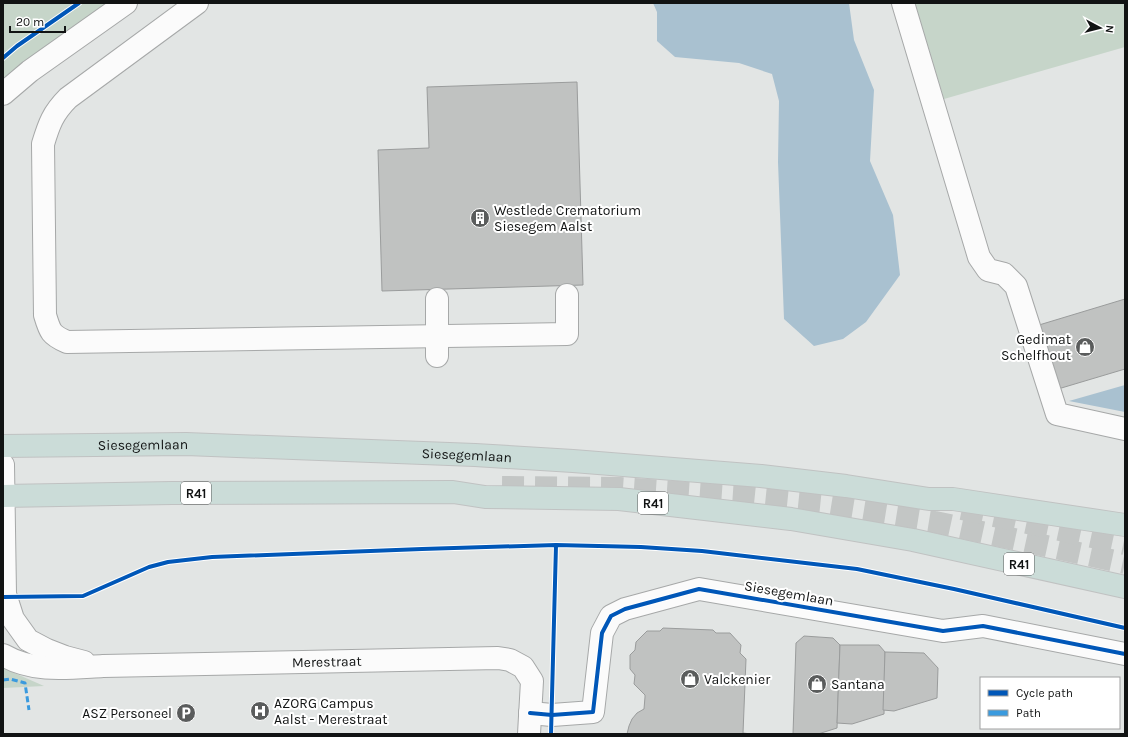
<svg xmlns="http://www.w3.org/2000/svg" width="1128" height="737" viewBox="0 0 1128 737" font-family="Karla,sans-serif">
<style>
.green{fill:#c6d5c9}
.water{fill:#a9c1d0}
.building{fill:#c0c2c1;stroke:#9a9c9c}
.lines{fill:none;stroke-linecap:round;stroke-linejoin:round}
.highway-tunnel{stroke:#c3c6c5;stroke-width:22;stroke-dasharray:22 11;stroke-linecap:butt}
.minor-casing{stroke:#a6a8a8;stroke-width:24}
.highway-casing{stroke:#c0c2c2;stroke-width:24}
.minor{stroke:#fbfbfb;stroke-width:22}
.highway{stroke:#cbdcd8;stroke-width:22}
.quiet{stroke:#3a9ade;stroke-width:3;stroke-dasharray:6 3;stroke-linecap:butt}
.cycleway-casing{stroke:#fff;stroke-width:6}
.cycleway{stroke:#0057b8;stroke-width:4}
.labels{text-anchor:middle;stroke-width:4;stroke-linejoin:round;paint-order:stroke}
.shield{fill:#fff;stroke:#585a5a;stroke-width:1}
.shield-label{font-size:13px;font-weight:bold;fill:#111313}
.poi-label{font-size:14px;fill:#111313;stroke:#fff;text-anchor:start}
.street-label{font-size:14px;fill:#111313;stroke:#fff}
</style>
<rect width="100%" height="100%" fill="#e2e5e4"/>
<g class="green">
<path d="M 3,3 L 107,3 L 23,62 L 3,80 Z"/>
<path d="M 915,3 L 1125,3 L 1125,47 L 944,99 Z"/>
<path d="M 3,668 L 44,686 L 3,688 Z"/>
</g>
<g class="water">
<path d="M 653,3 L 849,3 L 854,40 L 874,90 L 870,161 L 893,215 L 900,275 L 866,322 L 843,339 L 814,346 L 784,319 L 778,162 L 779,101 L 772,74 L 739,63 L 675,57 L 657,41 L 657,12 Z"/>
<path d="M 1125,385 L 1125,412 L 1069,401 Z"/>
</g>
<g class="building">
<path d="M 577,82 L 583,285 L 382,291 L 378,150 L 429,148 L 427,87 Z"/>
<path d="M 1125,299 L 1125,369 L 1058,389 L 1039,325 Z"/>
<path d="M 663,628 L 713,630 L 716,633 L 730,633 L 741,645 L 740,653 L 746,659 L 743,733 L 751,734 L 627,734 L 629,726 L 632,719 L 637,713 L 644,709 L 645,697 L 645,695 L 634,684 L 635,675 L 630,669 L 630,655 L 635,650 L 636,642 L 647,631 L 660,631 Z"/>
<path d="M 804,636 L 833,638 L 840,645 L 837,728 L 818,734 L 793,734 L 796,643 Z"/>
<path d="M 840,645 L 879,645 L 885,652 L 884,714 L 852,724 L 837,723 Z"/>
<path d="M 885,652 L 924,653 L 938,668 L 937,698 L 894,711 L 883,710 Z"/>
</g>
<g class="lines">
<g class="highway-tunnel">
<path d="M 502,487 L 620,488 L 751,497 L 829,505 L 935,522 L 1125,563"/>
<path d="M 962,509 L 1125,544"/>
</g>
<defs>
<g id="minor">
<path d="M 197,3 L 68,98 C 53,113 49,124 43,144 L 45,315 C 50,332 51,335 67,342 L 567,334 L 567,295"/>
<path d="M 903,3 L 979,257 L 988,270 L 1004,274 L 1016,286 L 1057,414 L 1125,429"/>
<path d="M 3,94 L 30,71 L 126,3"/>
<path d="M 437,356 L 437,299"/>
<path d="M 3,465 L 5,594 L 13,619 L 28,640 L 47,650 L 65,657 L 84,662"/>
<path id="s1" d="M 3,655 C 34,673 68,668 103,666 L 498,658 L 510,660 L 523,667 L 532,681 L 529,734"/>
<path d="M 530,713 L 552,715 L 593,712 L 602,633 L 611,616 L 625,609 L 699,589 L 943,631 L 983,626 L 1125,654"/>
</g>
<g id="highway">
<path id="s2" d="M 3,446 L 186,444 L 475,455 L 573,461 L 761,476 L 846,486 L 929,499 L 953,499 L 1125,525"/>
<path d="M 3,496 L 172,493 L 453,492 L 485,497 L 619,499 L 791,519 L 913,540 L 1125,587"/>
</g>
</defs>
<use href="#minor" class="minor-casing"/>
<use href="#highway" class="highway-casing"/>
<use href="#minor" class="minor"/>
<use href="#highway" class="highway"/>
<path class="quiet" d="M 3,680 L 10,679 L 25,683 L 29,710"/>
<defs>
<g id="cycleway">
<path d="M 3,58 L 17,46 L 79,3"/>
<path d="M 3,597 L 83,596 L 149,567 L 168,562 L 212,557 L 422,549 L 556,545 L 641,547 L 702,551 L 857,569 L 954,589 L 1125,628"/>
<path d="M 530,713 L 552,715 L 593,712 L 602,633 L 611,616 L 625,609 L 699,589 L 943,631 L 983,626 L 1125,654"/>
<path d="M 551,734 L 556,545"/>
</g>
</defs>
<use href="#cycleway" class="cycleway-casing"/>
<use href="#cycleway" class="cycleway"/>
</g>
<defs>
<symbol id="building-disc" viewBox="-11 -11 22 22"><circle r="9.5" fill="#5a5c5c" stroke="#fff"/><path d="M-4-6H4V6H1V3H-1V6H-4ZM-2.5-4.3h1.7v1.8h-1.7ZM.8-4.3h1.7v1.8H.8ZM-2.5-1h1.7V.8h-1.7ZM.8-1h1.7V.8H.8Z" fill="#fff"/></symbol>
<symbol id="shop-disc" viewBox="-11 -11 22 22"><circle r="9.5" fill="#5a5c5c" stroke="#fff"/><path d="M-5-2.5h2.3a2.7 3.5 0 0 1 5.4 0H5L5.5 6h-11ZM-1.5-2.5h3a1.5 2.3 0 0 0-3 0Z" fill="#fff"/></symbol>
<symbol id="hospital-disc" viewBox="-11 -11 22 22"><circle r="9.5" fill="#5a5c5c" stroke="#fff"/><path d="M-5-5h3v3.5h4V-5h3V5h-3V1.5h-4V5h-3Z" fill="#fff"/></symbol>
<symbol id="parking-disc" viewBox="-11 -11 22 22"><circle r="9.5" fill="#5a5c5c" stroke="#fff"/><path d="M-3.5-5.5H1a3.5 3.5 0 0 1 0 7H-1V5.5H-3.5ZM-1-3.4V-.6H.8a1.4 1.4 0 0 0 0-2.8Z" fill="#fff"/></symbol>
</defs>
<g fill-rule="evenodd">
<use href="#building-disc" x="469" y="207" width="22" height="22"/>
<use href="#shop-disc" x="1074" y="336" width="22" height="22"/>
<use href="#shop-disc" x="679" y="668" width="22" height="22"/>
<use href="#shop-disc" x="806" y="673" width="22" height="22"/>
<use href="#hospital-disc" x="249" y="700" width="22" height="22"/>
<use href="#parking-disc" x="175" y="702" width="22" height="22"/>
</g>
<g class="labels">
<g class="shield">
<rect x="181" y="482" width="30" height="22" rx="3"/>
<rect x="638" y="492" width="30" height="22" rx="3"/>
<rect x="1004" y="553" width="30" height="22" rx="3"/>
</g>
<g class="shield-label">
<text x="196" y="498">R41</text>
<text x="653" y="508">R41</text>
<text x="1019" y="569">R41</text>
</g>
<g class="poi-label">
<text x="494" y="215">Westlede Crematorium<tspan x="494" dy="16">Siesegem Aalst</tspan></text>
<text x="1071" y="344" text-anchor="end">Gedimat<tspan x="1071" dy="16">Schelfhout</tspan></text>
<text x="704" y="684">Valckenier</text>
<text x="831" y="689">Santana</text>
<text x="274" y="708">AZORG Campus<tspan x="274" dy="16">Aalst - Merestraat</tspan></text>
<text x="172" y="718" text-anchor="end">ASZ Personeel</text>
</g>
<g class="street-label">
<text dy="5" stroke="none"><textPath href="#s2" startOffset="140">Siesegemlaan</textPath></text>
<text dy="5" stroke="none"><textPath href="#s2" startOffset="464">Siesegemlaan</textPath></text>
<text transform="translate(789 593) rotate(10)" y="5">Siesegemlaan</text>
<text dy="5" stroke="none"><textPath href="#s1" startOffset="326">Merestraat</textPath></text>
</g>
</g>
<rect width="1128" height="737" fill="none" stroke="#111313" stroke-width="8"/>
<rect x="980" y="677" width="140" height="52" fill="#ffffff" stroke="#a0a1a1"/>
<rect x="988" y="690" width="20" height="6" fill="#0057b8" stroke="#a0a1a1"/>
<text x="1016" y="697" font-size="12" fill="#111313">Cycle path</text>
<rect x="988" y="710" width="20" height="6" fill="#3a9ade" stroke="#a0a1a1"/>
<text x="1016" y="717" font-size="12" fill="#111313">Path</text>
<g transform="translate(1100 28) rotate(97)" stroke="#ffffff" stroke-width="3" paint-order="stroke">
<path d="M0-3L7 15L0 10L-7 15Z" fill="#111313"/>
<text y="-6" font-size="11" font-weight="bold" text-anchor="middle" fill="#111313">N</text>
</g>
<path d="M10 26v6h55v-6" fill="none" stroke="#111313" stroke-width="2"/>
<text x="16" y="26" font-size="12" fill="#111313" stroke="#ffffff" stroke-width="3" paint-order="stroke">20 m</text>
</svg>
